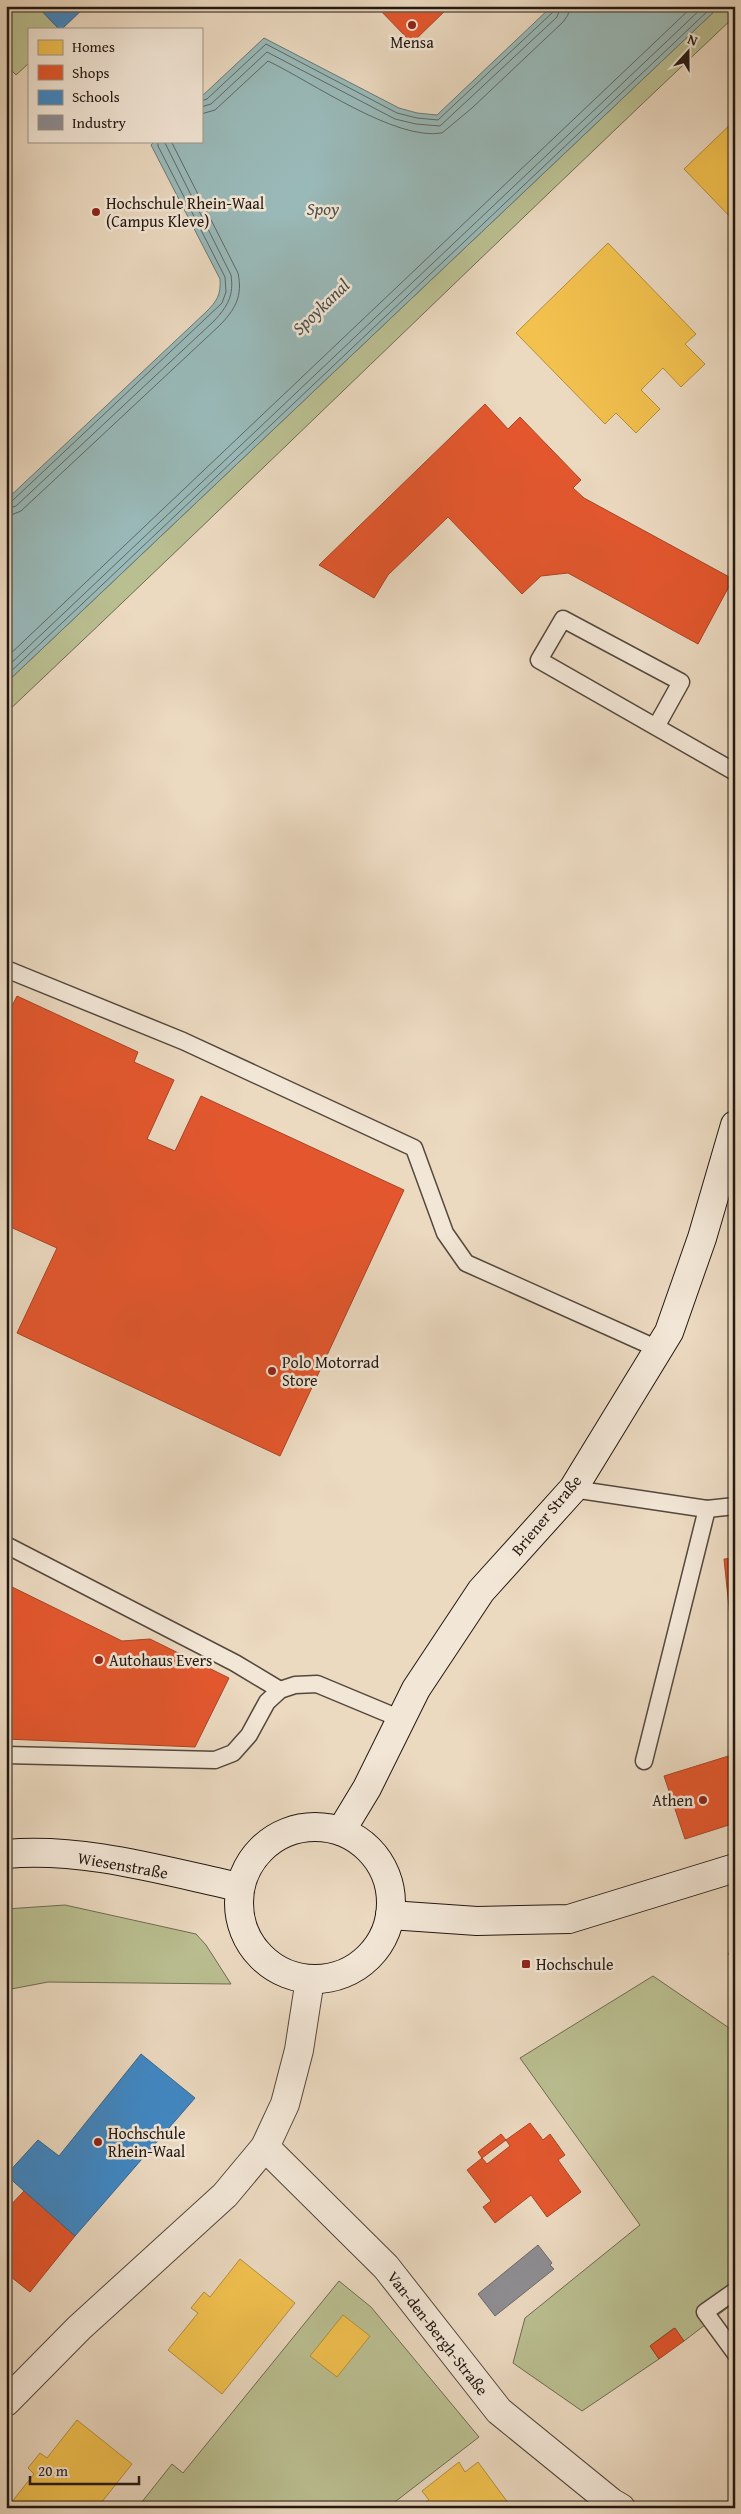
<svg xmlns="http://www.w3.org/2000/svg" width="741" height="2514" viewBox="0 0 741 2514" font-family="'Gentium Book Plus',serif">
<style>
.green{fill:#babf91;stroke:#6e6c51}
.water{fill:#99b9b8;stroke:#6a7975}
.homes{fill:#f2c14e;stroke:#b48e3c}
.shops{fill:#e4572e;stroke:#aa4425}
.schools{fill:#3f88c5;stroke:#37668f}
.industry{fill:#8d8d92;stroke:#6d6a6b}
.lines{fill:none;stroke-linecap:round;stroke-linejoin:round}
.shore{stroke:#5e6864;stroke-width:1}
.lane-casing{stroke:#55483d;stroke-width:19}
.street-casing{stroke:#55483d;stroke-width:30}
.secondary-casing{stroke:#231811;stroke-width:30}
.lane{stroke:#f2e6d6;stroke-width:16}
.street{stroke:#f2e6d6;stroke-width:28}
.secondary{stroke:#f2e6d6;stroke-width:28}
.poi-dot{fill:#8f2418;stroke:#f2e6d6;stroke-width:2}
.labels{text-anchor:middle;stroke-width:5;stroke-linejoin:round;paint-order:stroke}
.poi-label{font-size:16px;fill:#231811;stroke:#f2e6d6;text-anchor:start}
.street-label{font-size:16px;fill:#231811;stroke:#f2e6d6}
.water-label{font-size:18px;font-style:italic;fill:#4c504b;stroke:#f2e6d6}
</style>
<rect width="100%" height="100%" fill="#ebd9c0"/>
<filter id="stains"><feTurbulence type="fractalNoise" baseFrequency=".004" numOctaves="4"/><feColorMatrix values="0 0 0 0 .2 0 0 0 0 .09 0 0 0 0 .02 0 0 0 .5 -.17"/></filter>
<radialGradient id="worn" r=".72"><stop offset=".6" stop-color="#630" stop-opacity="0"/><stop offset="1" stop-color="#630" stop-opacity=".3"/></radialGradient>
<g class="green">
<path d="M 6,6 L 37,6 L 59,29 L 29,29 L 29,63 L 16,75 L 6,65 Z"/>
<path d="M 720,6 L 735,6 L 735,16 C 490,247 251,482 6,713 L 6,683 Z"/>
<path d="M 65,1905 L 196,1934 L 206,1945 L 231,1984 L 48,1982 L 6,1990 L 6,1909 Z"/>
<path d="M 653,1976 L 735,2032 L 735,2302 L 684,2341 L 674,2328 L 650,2346 L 659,2359 L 582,2411 L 513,2363 L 525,2318 L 640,2225 L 520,2058 Z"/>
<path d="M 339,2281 L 371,2307 L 479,2437 L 387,2508 L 137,2508 L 172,2464 L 183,2473 Z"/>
</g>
<path class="water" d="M 552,6 L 720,6 L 6,683 L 6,500 L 206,312 C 217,301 221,295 220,279 L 151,145 L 155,141 L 201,141 L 201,97 L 264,38 L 399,108 L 417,113 L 437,115 Z"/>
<g class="homes">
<path d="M 735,120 L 735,222 L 684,169 Z"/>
<path d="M 608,243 L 696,334 L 685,344 L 705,364 L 681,387 L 663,368 L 641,390 L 660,409 L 636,433 L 616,413 L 605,424 L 516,333 Z"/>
<path d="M 240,2259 L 295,2303 L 222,2394 L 168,2350 L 198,2313 L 191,2308 L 204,2292 L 210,2297 Z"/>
<path d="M 343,2315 L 370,2336 L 337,2377 L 310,2356 Z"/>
<path d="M 77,2420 L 132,2464 L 97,2508 L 7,2508 L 34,2474 L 28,2468 L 40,2453 L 47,2458 Z"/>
<path d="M 459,2462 L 465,2472 L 478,2462 L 509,2504 L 504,2508 L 418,2508 L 429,2500 L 422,2491 Z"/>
</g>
<g class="shops">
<path d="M 376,6 L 450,6 L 412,43 Z"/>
<path d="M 485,404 L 508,429 L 520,417 L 581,480 L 573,488 L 584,498 L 733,579 L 698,644 L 568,573 L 541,576 L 522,594 L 448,517 L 388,575 L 374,598 L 319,565 Z"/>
<path d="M 17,996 L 138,1052 L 134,1062 L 174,1080 L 147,1139 L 175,1151 L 201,1096 L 404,1190 L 280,1456 L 17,1333 L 57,1248 L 6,1225 L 6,1018 Z"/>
<path d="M 730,1311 L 735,1311 L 735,1356 Z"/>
<path d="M 735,1558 L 735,1665 L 724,1559 Z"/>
<path d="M 6,1584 L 122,1641 L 150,1639 L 229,1678 L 195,1747 L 6,1739 Z"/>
<path d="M 735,1754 L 735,1823 L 685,1839 L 664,1776 Z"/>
<path d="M 735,1945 L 735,1959 L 728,1954 Z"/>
<path d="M 530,2123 L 543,2140 L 550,2134 L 565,2155 L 558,2160 L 581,2192 L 547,2217 L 531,2195 L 495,2223 L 483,2207 L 491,2201 L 467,2170 L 482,2158 L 487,2164 L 510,2146 L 506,2140 Z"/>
<path d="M 501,2134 L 506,2140 L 482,2158 L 478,2152 Z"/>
<path d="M 24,2191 L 75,2236 L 30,2292 L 6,2273 L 6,2210 Z"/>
<path d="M 675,2328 L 684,2341 L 659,2359 L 650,2346 Z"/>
</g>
<g class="schools">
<path d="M 37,6 L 86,6 L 62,29 L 59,29 Z"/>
<path d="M 141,2054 L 195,2098 L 75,2236 L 6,2175 L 38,2140 L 59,2156 Z"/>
</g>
<path class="industry" d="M 538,2245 L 552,2263 L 550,2265 L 554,2269 L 495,2316 L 478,2294 Z"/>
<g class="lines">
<g class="shore">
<path d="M 201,101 L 207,99 L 266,44 L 397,113 L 417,118 L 438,120 L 553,12 L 555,6"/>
<path d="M 201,107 L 211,104 L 267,52 L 395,119 L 416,124 L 440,126 L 557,17 L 561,6"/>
<path d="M 201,114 L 215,110 L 268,61 C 312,82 395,141 442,133 L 472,108 L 563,22 L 568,15 L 569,6"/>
<path d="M 6,503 L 12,501 L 222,303 L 226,292 L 225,277 L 158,146 L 158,141"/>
<path d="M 6,509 L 16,506 L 214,321 C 228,306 234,295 231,275 L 164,141"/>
<path d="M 6,517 L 21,511 L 219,326 C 235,310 243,296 238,273 L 171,141"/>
<path d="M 6,658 L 693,6"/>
<path d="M 6,668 L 704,6"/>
<path d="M 6,676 L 713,6"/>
</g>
<defs>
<g id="lane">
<path d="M 656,727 L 681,682 L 563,619 L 539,660 L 735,772"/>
<path d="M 6,969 L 183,1041 L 414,1148 L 445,1233 L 466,1263 L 658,1349"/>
<path d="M 573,1489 L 707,1509 L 735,1506"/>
<path d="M 6,1545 L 235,1663 L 280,1690"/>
<path d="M 6,1755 L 215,1760 L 233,1753 L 249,1735 L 267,1702 L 280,1690 L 295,1685 L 317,1684 L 401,1719"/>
<path d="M 644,1761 L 707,1509"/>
<path d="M 735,2291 L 705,2312 L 735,2353"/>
</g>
<g id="street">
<path d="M 265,2147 L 386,2267 L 499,2411 L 611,2502 L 621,2508"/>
<path d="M 6,2402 L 79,2328 L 225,2195 L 265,2147 L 285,2104 L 299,2050 L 310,1979"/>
</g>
<g id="secondary">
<circle cx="315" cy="1903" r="76"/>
<path d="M 341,1831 L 367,1788 L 416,1689 L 481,1591 L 573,1489 L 669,1332 L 702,1238 L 735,1125"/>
<path d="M 6,1854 C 84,1847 164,1871 239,1887"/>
<path d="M 390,1915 L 477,1921 L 569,1919 L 735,1868"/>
</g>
</defs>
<use href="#lane" class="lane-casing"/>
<use href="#street" class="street-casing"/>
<use href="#secondary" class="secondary-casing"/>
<use href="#lane" class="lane"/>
<use href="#street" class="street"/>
<use href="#secondary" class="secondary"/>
</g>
<g class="poi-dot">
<circle cx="412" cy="25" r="5"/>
<circle cx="96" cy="212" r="5"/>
<circle cx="272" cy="1371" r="5"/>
<circle cx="99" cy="1660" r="5"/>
<circle cx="703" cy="1800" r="5"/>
<rect x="521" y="1959" width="10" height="10" rx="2.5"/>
<circle cx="98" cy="2142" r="5"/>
</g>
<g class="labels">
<g class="poi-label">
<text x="412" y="48" text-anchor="middle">Mensa</text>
<text x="106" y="209">Hochschule Rhein-Waal<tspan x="106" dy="18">(Campus Kleve)</tspan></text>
<text x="282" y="1368">Polo Motorrad<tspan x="282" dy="18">Store</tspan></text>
<text x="109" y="1666">Autohaus Evers</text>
<text x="693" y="1806" text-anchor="end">Athen</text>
<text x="536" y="1970">Hochschule</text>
<text x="108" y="2139">Hochschule<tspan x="108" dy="18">Rhein-Waal</tspan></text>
</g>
<g class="street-label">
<text transform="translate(546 1515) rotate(-50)" y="6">Briener Straße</text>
<text transform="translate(123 1865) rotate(10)" y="6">Wiesenstraße</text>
<text transform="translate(438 2333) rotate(52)" y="6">Van-den-Bergh-Straße</text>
</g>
<g class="water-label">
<text x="323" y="215">Spoy</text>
<text transform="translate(321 307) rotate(-44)" y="6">Spoykanal</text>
</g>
</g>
<rect width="741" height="2514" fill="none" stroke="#ebd9c0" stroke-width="25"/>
<rect x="8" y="8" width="726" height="2499" fill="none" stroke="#231811" stroke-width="2.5"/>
<rect x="12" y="12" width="716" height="2489" fill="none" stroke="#231811"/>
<rect x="28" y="28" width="175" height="115" fill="#f2e6d6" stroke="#9f9487"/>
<rect x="38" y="40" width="25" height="15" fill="#f2c14e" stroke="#9f9487"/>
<text x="72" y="52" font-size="15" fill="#231811">Homes</text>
<rect x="38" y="65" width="25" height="15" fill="#e4572e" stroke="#9f9487"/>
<text x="72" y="78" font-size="15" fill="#231811">Shops</text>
<rect x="38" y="90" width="25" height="15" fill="#3f88c5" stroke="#9f9487"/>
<text x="72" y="102" font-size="15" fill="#231811">Schools</text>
<rect x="38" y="115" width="25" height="15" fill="#8d8d92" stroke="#9f9487"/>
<text x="72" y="128" font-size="15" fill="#231811">Industry</text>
<g transform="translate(688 52) rotate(21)" stroke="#f2e6d6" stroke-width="4" paint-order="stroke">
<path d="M0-4L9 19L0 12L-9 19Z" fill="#231811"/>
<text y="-8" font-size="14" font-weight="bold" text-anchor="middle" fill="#231811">N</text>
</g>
<path d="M30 2476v8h109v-8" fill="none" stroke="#231811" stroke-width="2.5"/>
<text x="38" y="2476" font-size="15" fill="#231811" stroke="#f2e6d6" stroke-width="4" paint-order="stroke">20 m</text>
<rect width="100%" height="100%" filter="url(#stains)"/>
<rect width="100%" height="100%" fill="url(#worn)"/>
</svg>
